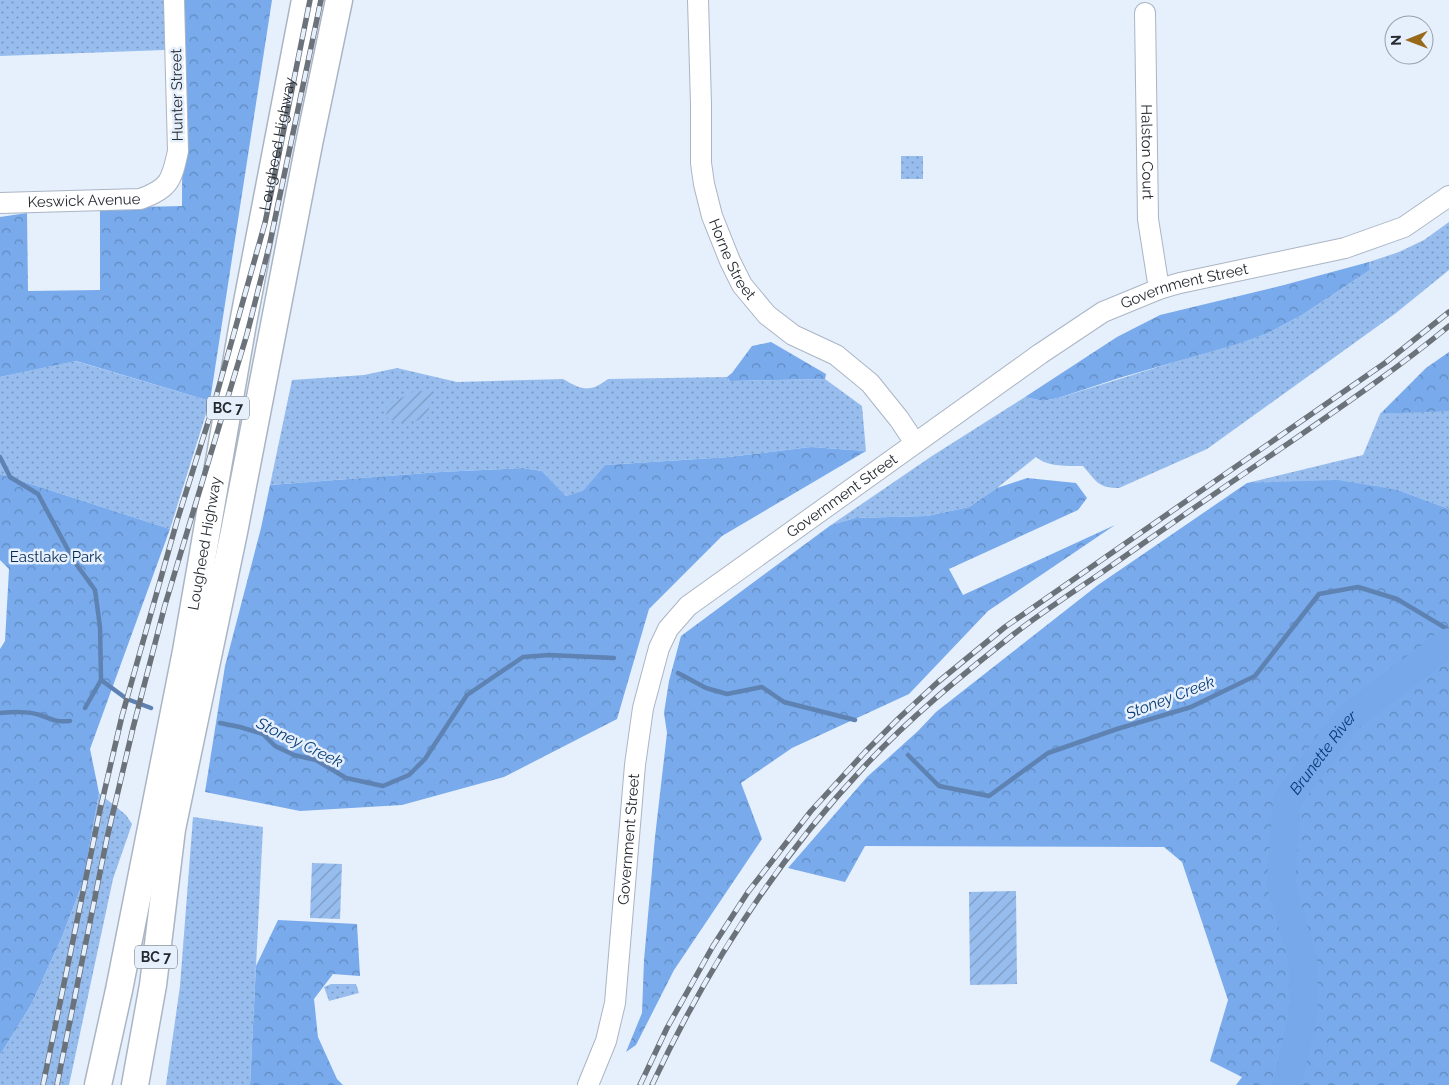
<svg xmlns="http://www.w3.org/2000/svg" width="1449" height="1085" viewBox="0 0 1449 1085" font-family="Raleway,sans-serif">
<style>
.grass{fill:url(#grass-dots)}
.forest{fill:url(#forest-crowns)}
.garden{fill:url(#garden-furrows)}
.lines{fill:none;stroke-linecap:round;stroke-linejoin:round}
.stream{stroke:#5e82b2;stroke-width:4.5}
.river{stroke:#76a8ea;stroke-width:28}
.minor-casing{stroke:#aab5c4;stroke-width:22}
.major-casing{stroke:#aab5c4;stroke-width:29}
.minor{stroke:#fff;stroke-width:20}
.major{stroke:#fff;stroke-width:26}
.rail-casing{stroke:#6b727a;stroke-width:5.5}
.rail{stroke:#e6effc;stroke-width:4;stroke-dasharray:11;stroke-linecap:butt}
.labels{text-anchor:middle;stroke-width:5;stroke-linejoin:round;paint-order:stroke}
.shield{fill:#e6effc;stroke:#5f656d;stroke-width:1}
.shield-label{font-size:14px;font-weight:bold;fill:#252a30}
.street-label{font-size:15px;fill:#252a30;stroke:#e6effc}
.park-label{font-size:15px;fill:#082b54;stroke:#e6effc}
.water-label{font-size:16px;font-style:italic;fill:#093d77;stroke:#e6effc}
</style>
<defs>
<pattern id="grass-dots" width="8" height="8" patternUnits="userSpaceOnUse" patternTransform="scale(1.25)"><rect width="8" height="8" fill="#97bdef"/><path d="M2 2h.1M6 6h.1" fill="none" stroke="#7b9ac2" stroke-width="1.8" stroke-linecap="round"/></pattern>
<pattern id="forest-crowns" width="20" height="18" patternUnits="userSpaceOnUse" patternTransform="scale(1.25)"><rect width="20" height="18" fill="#78aaec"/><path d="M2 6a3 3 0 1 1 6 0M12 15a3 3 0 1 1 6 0" fill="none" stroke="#628bc0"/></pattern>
<pattern id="garden-furrows" width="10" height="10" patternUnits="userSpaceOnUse" patternTransform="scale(1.25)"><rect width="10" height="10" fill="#97bdef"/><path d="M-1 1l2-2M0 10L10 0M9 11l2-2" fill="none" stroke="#7b9ac2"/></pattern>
</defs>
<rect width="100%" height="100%" fill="#e6effc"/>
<g class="grass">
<path d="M 0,0 L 164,0 L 165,50 L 0,56 Z"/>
<rect x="901" y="156" width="22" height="23"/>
<path d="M 1449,222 L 1449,270 L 1396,313 L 1207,449 L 1119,488 C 1098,488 1096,481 1083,466 C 1068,466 1047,467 1036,457 L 997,488 L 969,507 L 927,516 L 855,518 L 831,525 L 932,456 L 1025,397 L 1043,401 L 1058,398 L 1268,333 L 1302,315 L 1370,270 L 1369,262 L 1399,252 L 1424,240 Z"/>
<path d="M 75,361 L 210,401 L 170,529 L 0,474 L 0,377 Z"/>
<path d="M 397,368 L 457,382 L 563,379 C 582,390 590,393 608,379 L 727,377 L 730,381 L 825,379 L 862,406 L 866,451 L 811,447 L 729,457 L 605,465 L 583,492 L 566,496 L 542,471 L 523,468 L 440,472 L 270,485 L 292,380 L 364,375 Z"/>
<path d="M 1435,411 L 1449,411 L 1449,509 L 1398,490 L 1247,483 L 1363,455 L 1380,414 Z"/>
<path d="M 99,793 L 126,815 L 132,824 L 113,879 L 69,1085 L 0,1085 L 0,1055 L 31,1005 L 62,937 L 83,882 Z"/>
<path d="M 193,817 L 263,827 L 250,1085 L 166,1085 L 180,986 Z"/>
<path d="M 331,984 L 356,984 L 359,993 L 329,1001 L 324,987 Z"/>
</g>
<g class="forest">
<path d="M 183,0 L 272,0 L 210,401 L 76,361 L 0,377 L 0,217 L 27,213 L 28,291 L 100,290 L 100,208 L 182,206 Z"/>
<path d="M 1369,262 L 1370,270 L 1302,315 L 1268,333 L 1237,344 L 1119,378 L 1058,398 L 1043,401 L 1025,397 L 1117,337 L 1160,315 L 1284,285 Z"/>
<path d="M 771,342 L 826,374 L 825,379 L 730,381 L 727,377 L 732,373 L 752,346 Z"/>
<path d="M 1449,352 L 1449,411 L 1380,414 L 1426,368 Z"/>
<path d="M 811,447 L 866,451 L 722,536 L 649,609 L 617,719 L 504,777 L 402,805 L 300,811 L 205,792 L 225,666 L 261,528 L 270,485 L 440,472 L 523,468 L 542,471 L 566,496 L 583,491 L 605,465 L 729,457 Z"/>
<path d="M 0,474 L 170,529 L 90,749 L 99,793 L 83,882 L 62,937 L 31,1005 L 0,1055 L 0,649 L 5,641 L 9,569 L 0,560 Z"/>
<path d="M 1027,478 L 1076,483 L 1087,498 L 1078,510 L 949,569 L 963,595 L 1115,525 L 988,611 L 909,694 L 792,748 L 741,783 L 762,839 L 674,970 L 636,1045 L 626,1052 L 642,1013 L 644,960 L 655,837 L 667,733 L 664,713 L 669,681 L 681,636 L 831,525 L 855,518 L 927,516 L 969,507 L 997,488 Z"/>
<path d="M 1337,480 L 1398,490 L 1449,509 L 1449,1085 L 1236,1085 L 1242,1077 L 1210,1061 L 1228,1000 L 1182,862 L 1164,847 L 865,846 L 845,882 L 788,868 L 867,777 L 918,731 L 936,712 L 1098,585 L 1247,483 Z"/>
<path d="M 278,920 L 357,924 L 360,976 L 333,974 L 314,999 L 318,1037 L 337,1079 L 343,1085 L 250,1085 L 256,966 Z"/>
</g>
<g class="garden">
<path d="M 417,390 L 432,393 L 427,419 L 399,423 L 386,417 L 387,405 Z"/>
<path d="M 312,863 L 342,864 L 340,919 L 310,918 Z"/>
<path d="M 1016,891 L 1017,984 L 970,985 L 969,892 Z"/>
</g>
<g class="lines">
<g class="stream">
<path d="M 0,457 L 10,477 L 38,494 L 74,561 L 95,590 L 100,627 L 101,680 L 127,699 L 151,708"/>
<path d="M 678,673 L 706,688 L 727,694 L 762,687 L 784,702 L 855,720"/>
<path d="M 85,708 L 101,680"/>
<path d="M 0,713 C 13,712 27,711 40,715 C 55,720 53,722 70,721"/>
<path d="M 220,723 L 240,727 L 263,734 L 275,746 L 294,755 L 316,760 L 346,778 L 383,786 L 409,775 L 425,759 L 467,695 L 523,657 L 549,655 L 614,658"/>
<path d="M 908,755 L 939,786 L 989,796 L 1048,753 L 1117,729 L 1191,707 L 1255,676 L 1319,594 L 1358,587 L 1397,599 L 1449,630"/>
</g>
<path class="river" id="s1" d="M 1287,1085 L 1304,1010 L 1303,961 L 1281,885 L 1287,800 L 1348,718 L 1449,642"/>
<defs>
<g id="minor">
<path id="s2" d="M 698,0 L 701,104 L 701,163 L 704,184 L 712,216 L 730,261 L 742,285 L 767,315 L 793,335 L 836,355 L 870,383 L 899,419 L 915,443"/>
<path id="s3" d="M 1145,13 L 1148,219 L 1159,289"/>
<path id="s4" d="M 0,203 L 140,199 C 170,189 172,179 178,151 L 174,0"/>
<path id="s5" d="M 588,1085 L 606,1041 L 615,1003 L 635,765 L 643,708 L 659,648 L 668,629 L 688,606 L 1040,354 L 1103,312 L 1159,289 L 1180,283 L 1345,248 L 1404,227 L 1449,196"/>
</g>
<g id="major">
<path id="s6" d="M 98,1085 L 119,990 L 186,651 L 243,323 L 305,0"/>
<path d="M 135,1085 L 153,985 L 172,829 L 234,532 L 309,144 L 339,0"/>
</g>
</defs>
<use href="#minor" class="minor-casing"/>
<use href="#major" class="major-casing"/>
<use href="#minor" class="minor"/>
<use href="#major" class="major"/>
<defs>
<g id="rail">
<path d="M 43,1085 L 100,810 L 122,716 L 177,521 L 216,397 L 265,223 L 310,0"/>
<path d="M 57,1085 L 107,838 L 133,728 L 165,605 L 247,334 L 269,247 L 321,0"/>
<path d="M 640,1085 L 667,1028 L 713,946 L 748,892 L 811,811 L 865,752 L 899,718 L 938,682 L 1005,627 L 1385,363 L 1449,312"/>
<path d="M 652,1085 C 707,968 774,863 863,768 C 908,719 961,676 1014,634 C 1042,612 1072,593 1101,573 C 1162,530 1224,487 1286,445 C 1341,407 1397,369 1449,326"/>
</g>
</defs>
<use href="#rail" class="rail-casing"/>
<use href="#rail" class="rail"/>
</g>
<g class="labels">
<g class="shield">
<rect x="207" y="396.5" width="42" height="23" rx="4"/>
<rect x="135" y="945.5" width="42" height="23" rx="4"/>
</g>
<g class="shield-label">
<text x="228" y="413">BC 7</text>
<text x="156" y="962">BC 7</text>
</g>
<g class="street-label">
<text transform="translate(177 95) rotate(-91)" y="5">Hunter Street</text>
<text dy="5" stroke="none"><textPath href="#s6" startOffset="958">Lougheed Highway</textPath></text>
<text dy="5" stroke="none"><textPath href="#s3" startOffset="139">Halston Court</textPath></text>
<text dy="5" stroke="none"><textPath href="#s4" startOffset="84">Keswick Avenue</textPath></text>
<text dy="5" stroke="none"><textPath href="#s2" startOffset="265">Horne Street</textPath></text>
<text dy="5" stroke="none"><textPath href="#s5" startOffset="1091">Government Street</textPath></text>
<text dy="5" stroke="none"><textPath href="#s5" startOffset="686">Government Street</textPath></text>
<text dy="5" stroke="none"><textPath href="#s6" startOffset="552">Lougheed Highway</textPath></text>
<text dy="5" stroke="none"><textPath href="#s5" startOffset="251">Government Street</textPath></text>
</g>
<g class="park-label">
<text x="56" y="562">Eastlake Park</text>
</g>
<g class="water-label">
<text transform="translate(1170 697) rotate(-21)" y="6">Stoney Creek</text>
<text transform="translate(300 742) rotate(26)" y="6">Stoney Creek</text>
<text dy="6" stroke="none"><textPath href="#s1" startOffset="350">Brunette River</textPath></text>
</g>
</g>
<g transform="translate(1409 40) rotate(269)"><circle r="24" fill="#e6effc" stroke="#99a0aa"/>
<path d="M0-4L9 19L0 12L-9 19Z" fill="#986919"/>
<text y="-8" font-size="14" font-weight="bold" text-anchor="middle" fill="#252a30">N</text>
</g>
</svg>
